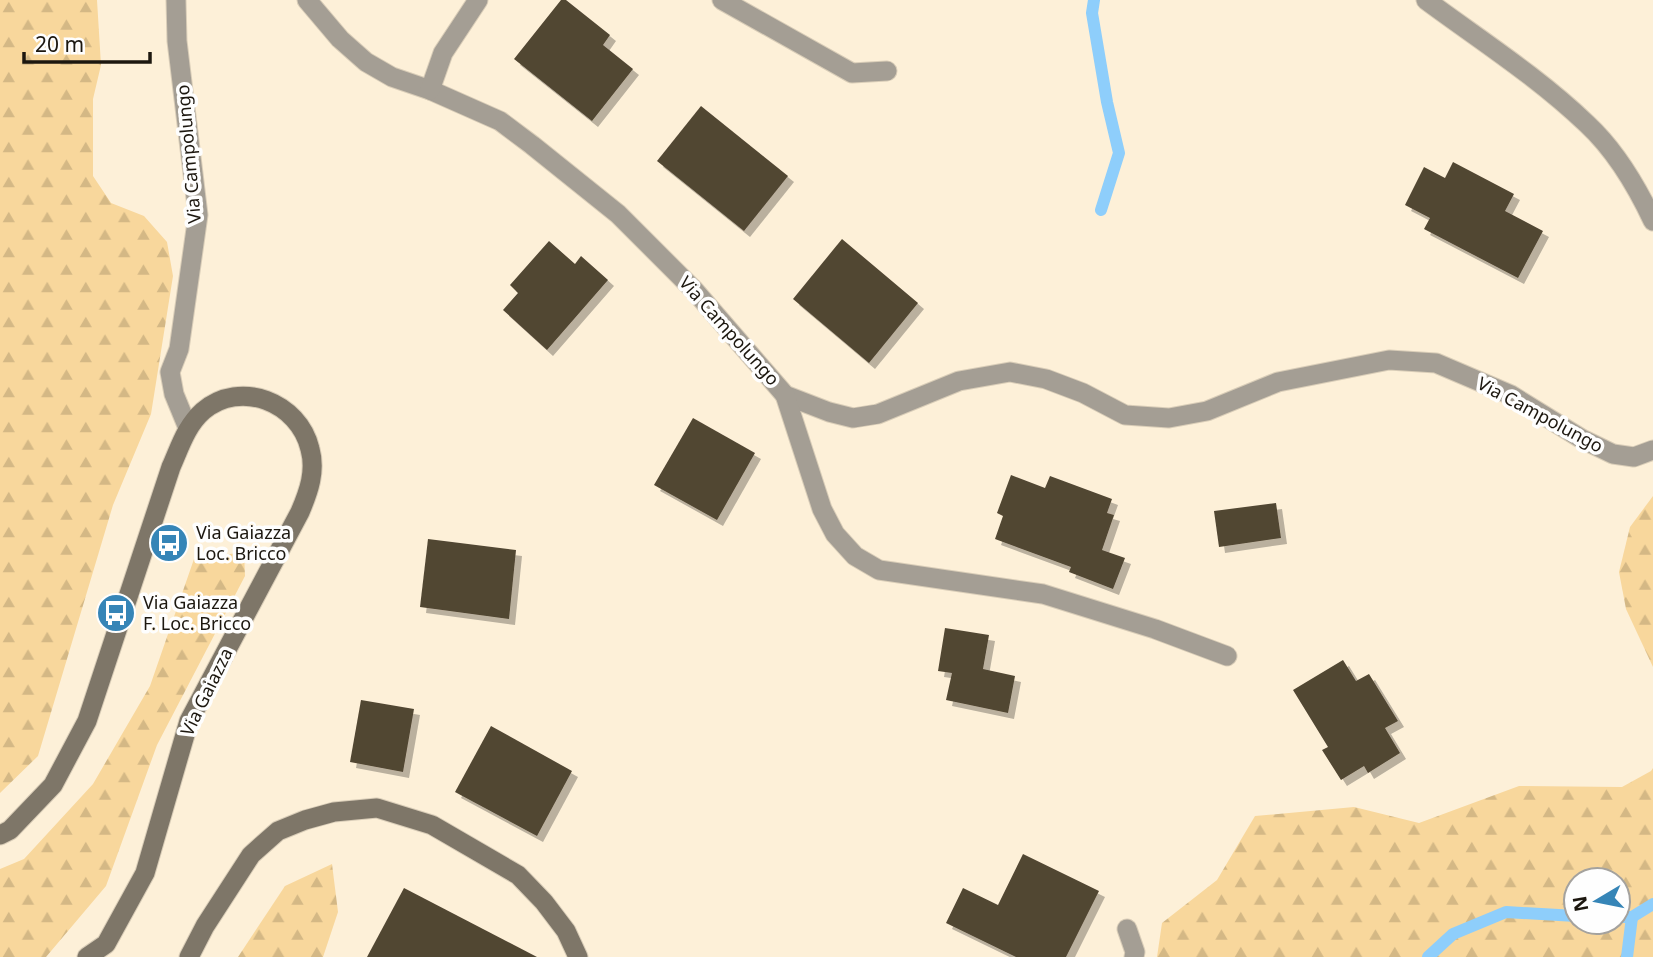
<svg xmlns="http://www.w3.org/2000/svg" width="1653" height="957" viewBox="0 0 1653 957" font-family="'Noto Sans',sans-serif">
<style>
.forest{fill:url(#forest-firs);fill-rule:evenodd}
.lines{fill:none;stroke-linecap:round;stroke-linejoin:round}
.stream{stroke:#8ecefb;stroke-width:12}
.building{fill:#514633;filter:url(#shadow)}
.minor-casing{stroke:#d9cdb8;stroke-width:21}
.secondary-casing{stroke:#d9cdb8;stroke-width:21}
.minor{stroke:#a49e94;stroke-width:19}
.secondary{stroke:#7e7668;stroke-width:19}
.labels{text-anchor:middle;stroke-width:7;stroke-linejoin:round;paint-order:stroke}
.street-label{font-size:18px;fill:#1c170f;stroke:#fefefe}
.poi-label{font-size:18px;fill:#1c170f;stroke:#fefefe;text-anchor:start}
</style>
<defs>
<pattern id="forest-firs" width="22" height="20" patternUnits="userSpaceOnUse" patternTransform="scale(1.75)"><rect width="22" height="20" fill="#f8d79c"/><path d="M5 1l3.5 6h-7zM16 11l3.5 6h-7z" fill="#d4b885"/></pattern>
<filter id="shadow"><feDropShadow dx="6" dy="6" stdDeviation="0" flood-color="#0004"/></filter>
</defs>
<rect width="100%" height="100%" fill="#fdf0d8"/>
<g class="forest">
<path d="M 0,0 L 97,0 L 101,65 L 93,99 L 93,176 L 111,203 L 144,216 L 167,242 L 173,276 L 151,414 L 113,505 L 38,756 L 0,793 Z"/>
<path d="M 1653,496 L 1653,667 L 1626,609 L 1619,572 L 1630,527 Z"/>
<path d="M 244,552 L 245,576 L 157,745 L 106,886 L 46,957 L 0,957 L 0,869 L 24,859 L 93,784 L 150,686 L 194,559 Z"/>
<path d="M 1653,768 L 1653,957 L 1157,957 L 1162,923 L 1217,880 L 1255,816 L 1354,807 L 1419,823 L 1519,786 L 1622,787 L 1651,771 ZM 1576,880 L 1618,880 L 1618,922 L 1576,922 Z"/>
<path d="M 332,864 L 338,912 L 323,957 L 238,957 L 285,886 Z"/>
</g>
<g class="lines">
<g class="stream">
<path d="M 1094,0 L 1092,13 L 1107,102 L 1119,153 L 1101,210"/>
<path d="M 1618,917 L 1632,917 L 1653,904"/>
<path d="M 1428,957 L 1453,934 L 1506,912 L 1576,916"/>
<path d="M 1627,957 L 1632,917"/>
</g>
</g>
<g class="building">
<path d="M 561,0 L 566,0 L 610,35 L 603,45 L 633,69 L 592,121 L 514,59 Z"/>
<path d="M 701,106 L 788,176 L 744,231 L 657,161 Z"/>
<path d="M 1453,162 L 1514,194 L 1505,211 L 1543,231 L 1518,278 L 1424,229 L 1430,218 L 1405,205 L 1424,167 L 1445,178 Z"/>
<path d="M 842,239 L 918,303 L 869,363 L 793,299 Z"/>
<path d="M 549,241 L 575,264 L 581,256 L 608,280 L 547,350 L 503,310 L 518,293 L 510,285 Z"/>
<path d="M 693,418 L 755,453 L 717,520 L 654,485 Z"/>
<path d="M 1011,475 L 1045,488 L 1050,476 L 1112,499 L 1107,513 L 1114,515 L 1102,550 L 1125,558 L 1113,589 L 1069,572 L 1071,567 L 995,539 L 1003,516 L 997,513 Z"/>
<path d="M 1276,503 L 1281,538 L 1219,547 L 1214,511 Z"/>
<path d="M 428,539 L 516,550 L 509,619 L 420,607 Z"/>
<path d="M 945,628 L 989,635 L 983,669 L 1015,676 L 1008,713 L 946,700 L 952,673 L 938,671 Z"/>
<path d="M 1343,660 L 1356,681 L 1369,674 L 1398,721 L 1385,728 L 1400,753 L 1368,773 L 1364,766 L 1341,780 L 1322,750 L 1328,747 L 1293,690 Z"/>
<path d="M 361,700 L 414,709 L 403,772 L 350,762 Z"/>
<path d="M 491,726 L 572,771 L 537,836 L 455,792 Z"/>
<path d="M 1023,854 L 1099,891 L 1066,957 L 1016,957 L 946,923 L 963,888 L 998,905 Z"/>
<path d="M 404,888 L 537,957 L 367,957 Z"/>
</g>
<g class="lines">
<defs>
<g id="minor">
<path d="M 176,0 L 177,41 L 198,215 L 179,349 L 170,372 L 174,394 L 188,428"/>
<path d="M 307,0 L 340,39 L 366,62 L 392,77 L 430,90 L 500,121 L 532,145 L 618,214 L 694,290 L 785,395 L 829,412 L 853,418 L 878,414 L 959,381 L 1010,372 L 1046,379 L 1083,393 L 1125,415 L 1169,418 L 1207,411 L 1278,382 L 1389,360 L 1436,363 L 1511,395 L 1582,439 L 1613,454 L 1634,457 L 1653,450"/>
<path d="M 722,0 L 852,73 L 887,71"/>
<path d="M 1426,0 C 1480,40 1538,77 1587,124 C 1615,150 1637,187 1653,221"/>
<path d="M 430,90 L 443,53 L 478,0"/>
<path d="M 785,395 L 822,509 L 835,534 L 855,556 L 879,570 L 1043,594 L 1155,629 L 1227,656"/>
<path d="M 1127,929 L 1135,952 L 1134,957"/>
</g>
<g id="secondary">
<path d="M 0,835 L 10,830 L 53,785 L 87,721 L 171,467 C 180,447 186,426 203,411 C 240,379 299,402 310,449 C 316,471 309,491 300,512 L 189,721 L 145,873 L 106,944 L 87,957"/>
<path d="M 189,957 L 205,926 L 251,855 L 278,831 L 305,820 L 334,812 L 377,808 L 432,825 L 518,875 L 544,902 L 566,931 L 578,957"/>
</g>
</defs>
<use href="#minor" class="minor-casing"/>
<use href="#secondary" class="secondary-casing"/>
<use href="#minor" class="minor"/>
<use href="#secondary" class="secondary"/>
</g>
<defs>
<symbol id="bus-disc" viewBox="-11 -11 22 22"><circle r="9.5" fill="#3685b7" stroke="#fefefe"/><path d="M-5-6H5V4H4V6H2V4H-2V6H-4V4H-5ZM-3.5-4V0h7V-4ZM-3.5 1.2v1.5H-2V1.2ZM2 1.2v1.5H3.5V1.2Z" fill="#fff"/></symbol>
</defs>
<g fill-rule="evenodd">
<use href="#bus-disc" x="147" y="521" width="44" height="44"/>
<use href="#bus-disc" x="94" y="591" width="44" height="44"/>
</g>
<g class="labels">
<g class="street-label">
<text transform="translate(189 154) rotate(-95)" y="6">Via Campolungo</text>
<text transform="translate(729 331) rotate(48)" y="6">Via Campolungo</text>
<text transform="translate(1540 415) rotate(28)" y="6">Via Campolungo</text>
<text transform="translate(207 692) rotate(-64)" y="6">Via Gaiazza</text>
</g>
<g class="poi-label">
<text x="196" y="539">Via Gaiazza<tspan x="196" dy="21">Loc. Bricco</tspan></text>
<text x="143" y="609">Via Gaiazza<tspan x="143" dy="21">F. Loc. Bricco</tspan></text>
</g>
</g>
<g transform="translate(1597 901) rotate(260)"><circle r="33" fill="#fefefe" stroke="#a4a29e" stroke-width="2"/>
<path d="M0-5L12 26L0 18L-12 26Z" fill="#3685b7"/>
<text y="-10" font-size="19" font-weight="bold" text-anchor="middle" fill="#1c170f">N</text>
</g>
<path d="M24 52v10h126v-10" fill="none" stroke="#1c170f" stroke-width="3.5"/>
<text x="35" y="52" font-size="21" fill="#1c170f" stroke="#fefefe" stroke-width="5" paint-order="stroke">20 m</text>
</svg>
